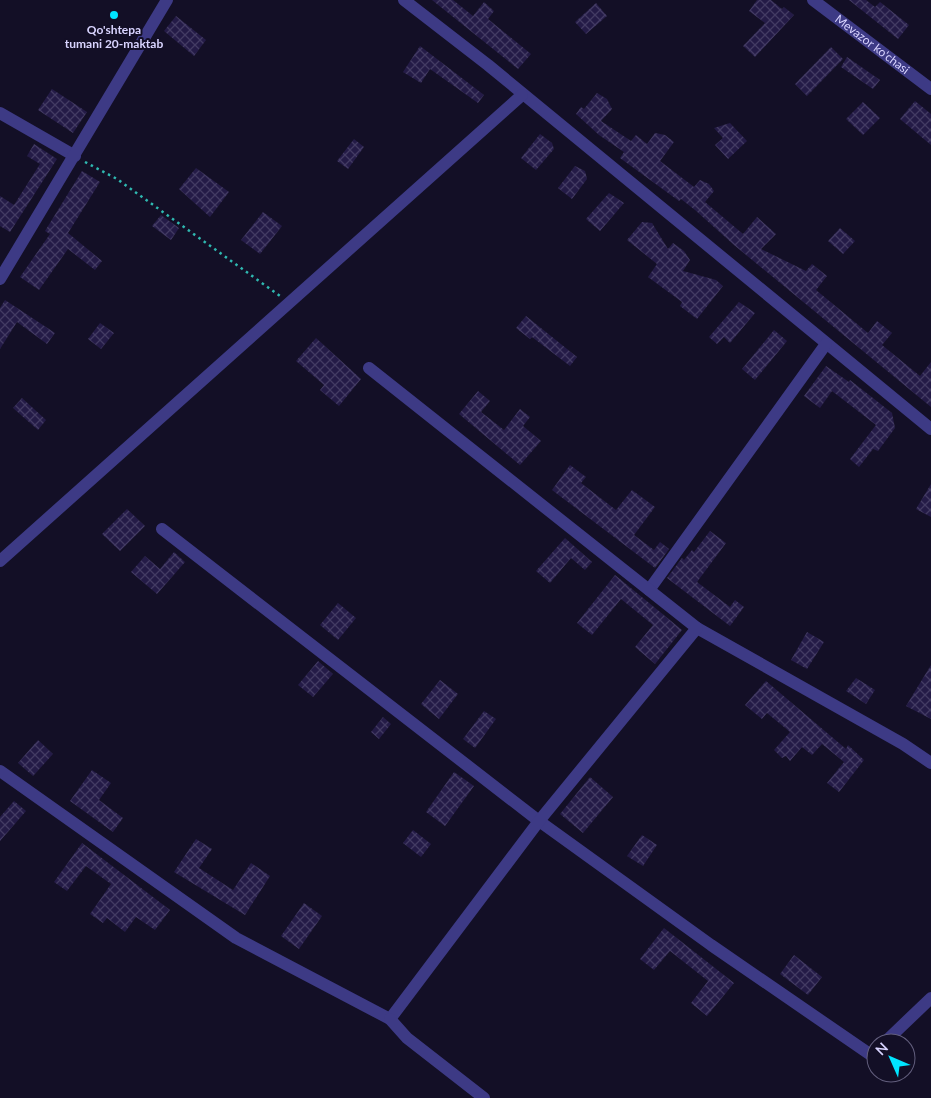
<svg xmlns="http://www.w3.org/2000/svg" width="931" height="1098" viewBox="0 0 931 1098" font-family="Lato,sans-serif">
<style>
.building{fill:url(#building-cross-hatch)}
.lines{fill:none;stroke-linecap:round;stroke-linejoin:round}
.path{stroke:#2fb8b0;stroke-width:2.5;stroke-dasharray:2.5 4;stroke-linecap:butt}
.minor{stroke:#3d3a85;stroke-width:12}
.poi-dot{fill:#00e5ff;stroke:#130f26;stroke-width:2}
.labels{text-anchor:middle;stroke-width:4;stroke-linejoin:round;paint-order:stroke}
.poi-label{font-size:12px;font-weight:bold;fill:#d9d4ff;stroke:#130f26}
.street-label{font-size:12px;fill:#d9d4ff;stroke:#130f26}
</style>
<defs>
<pattern id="building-cross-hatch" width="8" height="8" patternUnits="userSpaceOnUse" patternTransform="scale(1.25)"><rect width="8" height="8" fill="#241b47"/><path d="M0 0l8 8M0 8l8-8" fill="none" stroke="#433b63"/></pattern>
</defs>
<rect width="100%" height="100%" fill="#130f26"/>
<g class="building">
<path d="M 432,0 L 453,0 L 473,16 L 484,2 L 494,11 L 488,19 L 531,54 L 518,69 Z"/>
<path d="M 757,0 L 771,0 L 782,9 L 784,7 L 794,15 L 755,57 L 743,46 L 765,23 L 749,11 Z"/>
<path d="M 849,0 L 866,0 L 875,7 L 880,2 L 909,25 L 898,39 Z"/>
<path d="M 596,3 L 607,16 L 586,34 L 575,22 Z"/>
<path d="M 176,16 L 206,40 L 194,56 L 164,31 Z"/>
<path d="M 420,46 L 484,95 L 478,103 L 430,69 L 421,83 L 403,72 Z"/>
<path d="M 831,47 L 843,59 L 807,96 L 795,84 Z"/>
<path d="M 847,57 L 880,80 L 873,89 L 841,67 Z"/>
<path d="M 52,89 L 87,112 L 73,133 L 38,110 Z"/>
<path d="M 597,93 L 607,99 L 612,109 L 601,121 L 631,141 L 636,135 L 647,144 L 655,133 L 665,135 L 674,142 L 660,161 L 694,187 L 700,180 L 709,184 L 714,191 L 705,202 L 743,234 L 757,217 L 776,234 L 761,249 L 806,271 L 812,264 L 827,276 L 816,290 L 868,333 L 877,321 L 892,333 L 882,345 L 920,376 L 931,362 L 931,407 L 734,245 L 695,210 L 681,199 L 679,201 L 620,158 L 624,152 L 599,135 L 576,114 L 581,107 L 584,109 Z"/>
<path d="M 915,101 L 931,114 L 931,145 L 900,119 Z"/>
<path d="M 863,102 L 880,118 L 863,135 L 846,119 Z"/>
<path d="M 730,123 L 747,141 L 728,159 L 715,145 L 723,138 L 714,128 Z"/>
<path d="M 540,134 L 552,143 L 554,149 L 536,170 L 521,158 Z"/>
<path d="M 354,139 L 364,147 L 348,169 L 337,161 Z"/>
<path d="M 34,144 L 57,159 L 10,232 L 0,226 L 0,196 L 14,205 L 40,164 L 27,156 Z"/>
<path d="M 575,166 L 585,171 L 587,179 L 572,199 L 558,188 Z"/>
<path d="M 196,168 L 229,192 L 210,217 L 179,189 Z"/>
<path d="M 82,171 L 100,182 L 68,233 L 102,261 L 95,270 L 68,249 L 39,290 L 20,277 L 50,234 L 45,231 Z"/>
<path d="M 609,193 L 624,203 L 600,231 L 586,219 Z"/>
<path d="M 263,212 L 282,226 L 260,254 L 241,240 Z"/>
<path d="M 161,215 L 179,228 L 171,240 L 152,226 Z"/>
<path d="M 642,222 L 652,223 L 668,249 L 673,243 L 684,251 L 690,260 L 683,271 L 716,280 L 723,286 L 697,319 L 680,306 L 682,302 L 648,277 L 657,264 L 627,240 Z"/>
<path d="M 840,228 L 855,241 L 843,254 L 828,241 Z"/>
<path d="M 5,300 L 55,333 L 47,344 L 17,322 L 0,349 L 0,308 Z"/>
<path d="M 739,302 L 755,313 L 730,343 L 724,337 L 717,344 L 709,337 Z"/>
<path d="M 526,316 L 577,357 L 570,366 L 532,337 L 530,339 L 516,328 Z"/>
<path d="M 100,323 L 114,333 L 101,349 L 88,339 Z"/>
<path d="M 774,330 L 787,341 L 755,380 L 742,369 Z"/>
<path d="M 316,338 L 361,379 L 339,406 L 320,390 L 324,385 L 296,361 Z"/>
<path d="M 826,366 L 849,382 L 850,380 L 892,413 L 895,428 L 878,451 L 873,449 L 859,467 L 850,459 L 876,425 L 832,391 L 820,408 L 804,396 Z"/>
<path d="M 478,391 L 490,401 L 481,412 L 504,430 L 520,409 L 530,417 L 523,426 L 541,441 L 520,465 L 459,414 Z"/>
<path d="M 22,398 L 46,420 L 38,430 L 13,408 Z"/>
<path d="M 570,465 L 586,477 L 581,483 L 616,510 L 632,490 L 655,507 L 634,535 L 654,550 L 660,542 L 669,549 L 655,568 L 552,490 Z"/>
<path d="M 931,484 L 931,517 L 916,509 Z"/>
<path d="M 127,509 L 145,526 L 120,551 L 102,534 Z"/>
<path d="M 710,531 L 726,543 L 697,582 L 730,607 L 735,600 L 744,607 L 730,626 L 667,578 L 682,558 L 684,560 L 692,550 L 694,552 Z"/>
<path d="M 565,538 L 592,562 L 585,570 L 571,558 L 550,583 L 536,571 Z"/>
<path d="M 174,552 L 185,562 L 157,594 L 131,572 L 145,556 L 160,569 Z"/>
<path d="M 615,575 L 682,630 L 655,664 L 635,647 L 653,625 L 621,599 L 592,635 L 577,623 Z"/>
<path d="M 338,603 L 356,618 L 338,640 L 320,625 Z"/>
<path d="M 807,632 L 824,642 L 807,669 L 791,660 Z"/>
<path d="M 318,661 L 333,674 L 313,697 L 298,685 Z"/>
<path d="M 931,665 L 931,719 L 906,706 Z"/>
<path d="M 856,678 L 875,690 L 866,704 L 846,691 Z"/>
<path d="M 440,680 L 458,694 L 439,719 L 421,704 Z"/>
<path d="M 766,681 L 846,749 L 848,745 L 864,760 L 839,792 L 827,783 L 844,762 L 822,744 L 812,755 L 802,747 L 790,761 L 786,756 L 782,758 L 774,750 L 790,732 L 767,713 L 762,719 L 745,705 Z"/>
<path d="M 484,711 L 496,719 L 475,748 L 463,739 Z"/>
<path d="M 383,717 L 391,724 L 379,739 L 371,732 Z"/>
<path d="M 38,740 L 53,754 L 33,776 L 18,763 Z"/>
<path d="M 92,770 L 111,783 L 99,800 L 123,818 L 113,832 L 70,801 Z"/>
<path d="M 454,772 L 474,786 L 445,826 L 426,812 Z"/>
<path d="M 590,777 L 613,797 L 583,833 L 560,814 Z"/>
<path d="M 14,801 L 26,811 L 0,841 L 0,817 Z"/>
<path d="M 413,830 L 431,844 L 421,857 L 403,843 Z"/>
<path d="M 642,835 L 657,845 L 643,866 L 627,856 Z"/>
<path d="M 196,839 L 212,849 L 199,868 L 233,890 L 251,863 L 270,876 L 245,915 L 174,872 Z"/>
<path d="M 82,843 L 170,910 L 155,930 L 136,917 L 125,932 L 107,918 L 103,923 L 90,914 L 111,884 L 86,866 L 67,891 L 54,882 Z"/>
<path d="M 304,903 L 322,916 L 299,949 L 281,936 Z"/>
<path d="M 664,928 L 734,983 L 707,1016 L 691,1003 L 708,981 L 670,951 L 654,970 L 640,959 Z"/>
<path d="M 794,955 L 822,977 L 808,995 L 780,974 Z"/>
</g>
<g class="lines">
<path class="path" d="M 85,162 L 117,179 L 280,296"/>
<g class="minor">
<path d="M 404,0 L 488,65 L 931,429"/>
<path id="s1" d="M 813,0 L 931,89"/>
<path d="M 0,113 L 75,156"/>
<path d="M 0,279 L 167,0"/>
<path d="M 162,529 L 539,821 L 711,945 L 871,1055 L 876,1050"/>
<path d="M 0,561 L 522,95"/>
<path d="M 649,590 L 826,344"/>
<path d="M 697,628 L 903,744 L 931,763"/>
<path d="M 0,771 L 236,938 L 390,1019 L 539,821 L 697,628 L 369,368"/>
<path d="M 390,1019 L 407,1038 L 484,1098"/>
<path d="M 884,1043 L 931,998"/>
</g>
</g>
<circle class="poi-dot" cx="114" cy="15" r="5"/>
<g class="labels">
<g class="poi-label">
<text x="114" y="34">Qo'shtepa<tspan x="114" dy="14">tumani 20-maktab</tspan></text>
</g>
<g class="street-label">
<text dy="4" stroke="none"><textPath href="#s1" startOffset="74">Mevazor ko'chasi</textPath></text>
</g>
</g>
<g transform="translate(891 1058) rotate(315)"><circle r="24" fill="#130f26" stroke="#625e7d"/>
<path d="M0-4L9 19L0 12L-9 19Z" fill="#00e5ff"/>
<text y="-8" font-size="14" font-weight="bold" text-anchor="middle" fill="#d9d4ff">N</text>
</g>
</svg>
